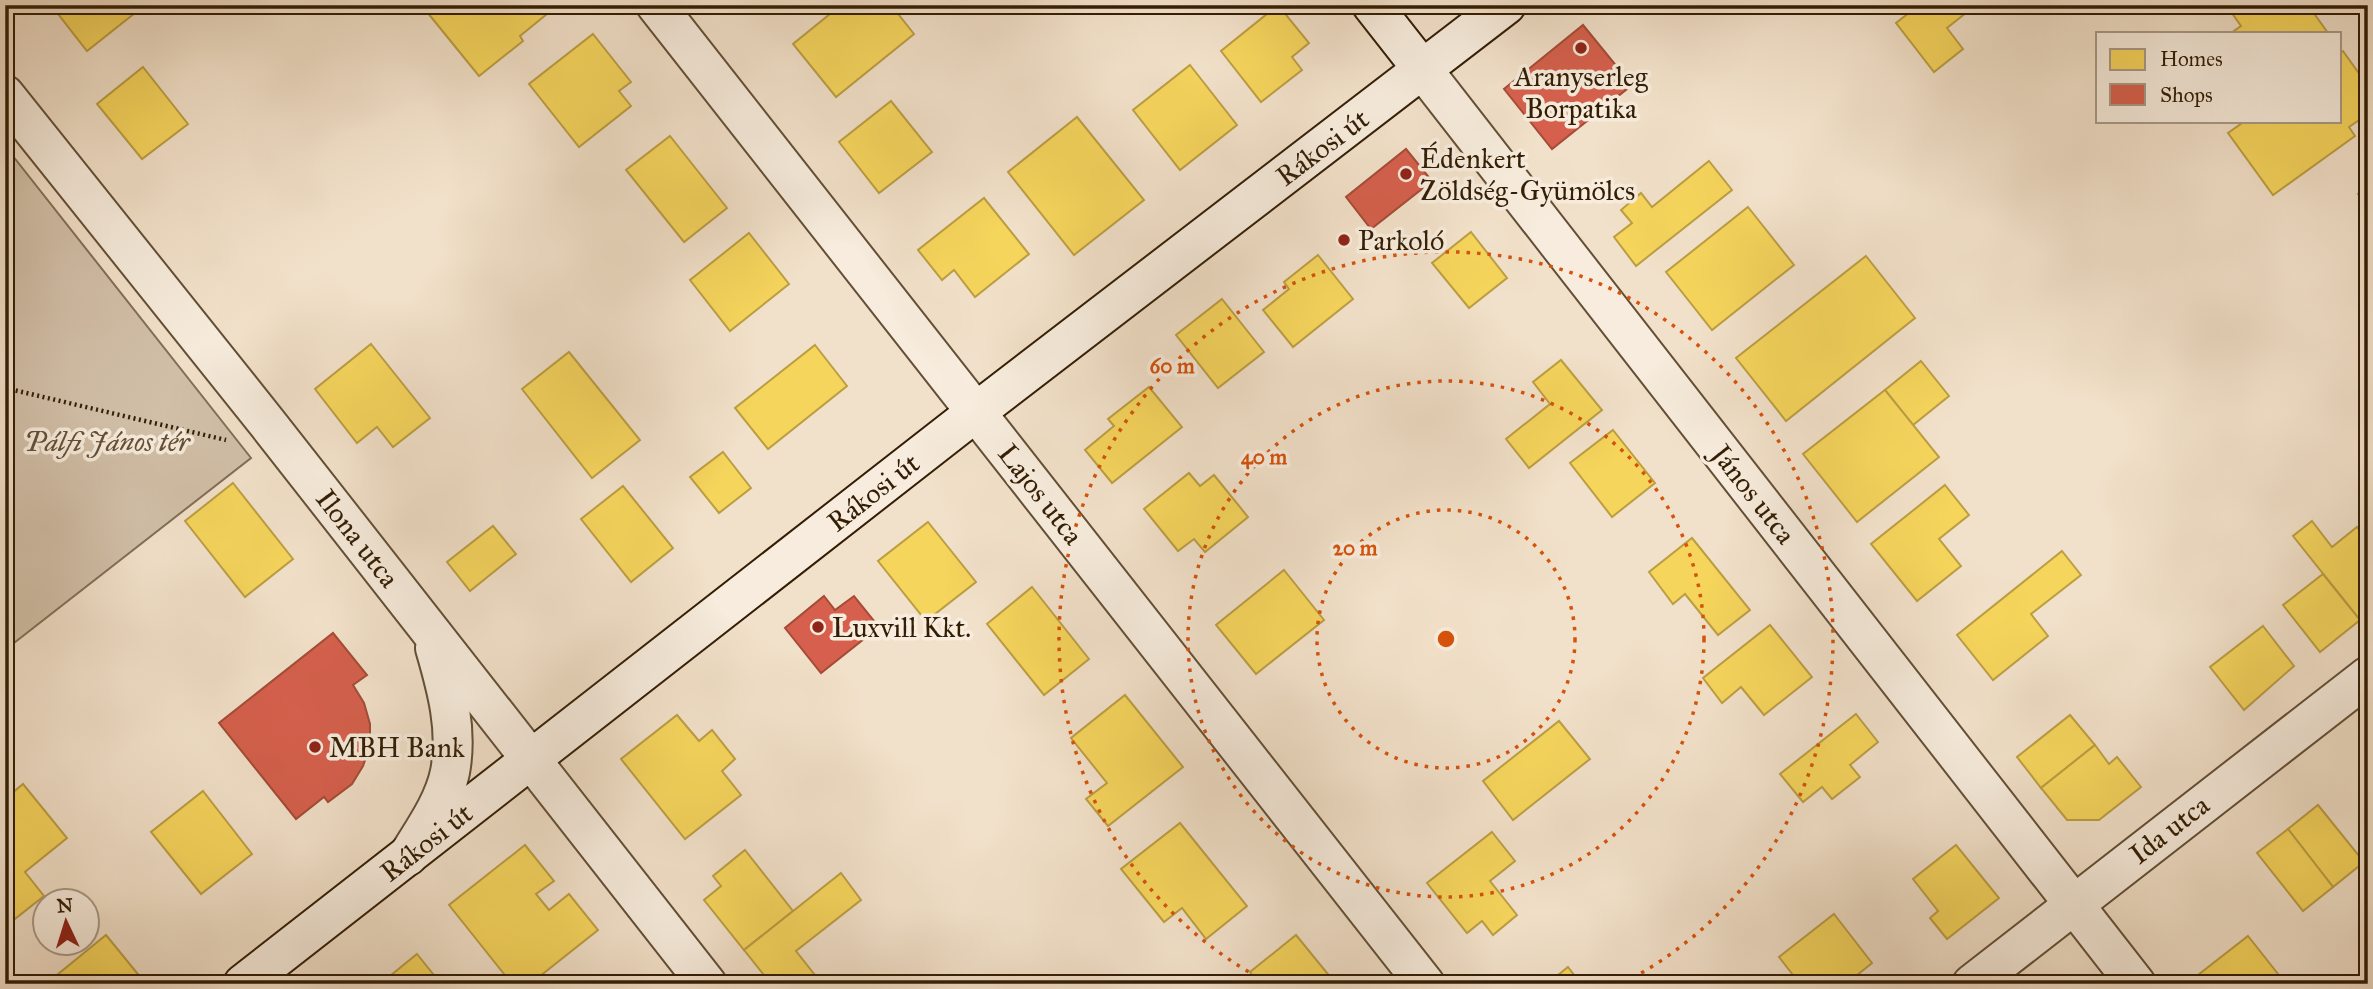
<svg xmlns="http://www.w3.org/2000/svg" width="2373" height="989" viewBox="0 0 2373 989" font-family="'IM FELL Great Primer',serif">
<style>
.green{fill:#d2c0a9;stroke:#826f57;stroke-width:2}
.homes{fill:#f6d55c;stroke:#bc9e42;stroke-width:2}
.shops{fill:#d6604d;stroke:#a54c37;stroke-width:2}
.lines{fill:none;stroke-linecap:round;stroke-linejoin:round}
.street-casing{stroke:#634f36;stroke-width:42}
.secondary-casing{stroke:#331e05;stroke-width:42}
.path{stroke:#331e05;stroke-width:4.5;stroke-dasharray:2 3.5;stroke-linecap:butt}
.street{stroke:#f7ecdd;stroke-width:38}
.secondary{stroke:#f7ecdd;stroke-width:38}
.ring{fill:none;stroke:#d6530b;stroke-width:3.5;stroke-dasharray:3.5 7}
.poi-dot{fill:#8f2418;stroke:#f7ecdd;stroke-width:2.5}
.labels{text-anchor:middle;stroke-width:7;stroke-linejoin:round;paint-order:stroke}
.poi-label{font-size:28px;fill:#331e05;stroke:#f7ecdd;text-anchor:start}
.street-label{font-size:28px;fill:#331e05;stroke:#f7ecdd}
.park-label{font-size:28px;font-style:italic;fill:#634f36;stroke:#f7ecdd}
.centre{fill:#d6530b;stroke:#f7ecdd;stroke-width:3.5}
.ring-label{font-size:21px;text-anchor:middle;font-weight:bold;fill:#d6530b;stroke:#f7ecdd;stroke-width:7;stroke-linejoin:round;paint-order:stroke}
</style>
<rect width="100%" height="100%" fill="#f2e1ca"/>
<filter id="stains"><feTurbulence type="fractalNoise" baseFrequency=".00286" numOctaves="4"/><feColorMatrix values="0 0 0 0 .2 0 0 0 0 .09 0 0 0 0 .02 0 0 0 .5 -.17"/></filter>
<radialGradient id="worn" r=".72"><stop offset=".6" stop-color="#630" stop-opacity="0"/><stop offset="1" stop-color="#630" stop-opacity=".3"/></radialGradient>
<path class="green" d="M 5,146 L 251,458 L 5,650 Z"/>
<g class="homes">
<path d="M 51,5 L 145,5 L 87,51 Z"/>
<path d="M 435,5 L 558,5 L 520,36 L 523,41 L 479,76 L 427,12 Z"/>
<path d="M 841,5 L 891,5 L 914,34 L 836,97 L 793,44 Z"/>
<path d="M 1278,5 L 1309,43 L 1292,57 L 1302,70 L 1261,102 L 1221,51 Z"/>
<path d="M 1919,5 L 1976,5 L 1947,28 L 1963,49 L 1934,72 L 1896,23 Z"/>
<path d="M 2235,5 L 2308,5 L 2328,33 L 2236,33 L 2234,31 L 2241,26 L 2229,9 Z"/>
<path d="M 593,34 L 631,82 L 619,91 L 631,106 L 579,147 L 529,84 Z"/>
<path d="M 2343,51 L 2368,86 L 2368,114 L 2349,127 L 2355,136 L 2273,195 L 2228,133 L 2245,121 L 2340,121 L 2340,53 Z"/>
<path d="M 1190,65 L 1237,125 L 1180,170 L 1133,110 Z"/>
<path d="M 143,67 L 188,124 L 142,159 L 97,104 Z"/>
<path d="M 891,101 L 932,152 L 879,193 L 839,142 Z"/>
<path d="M 1077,117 L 1144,200 L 1074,255 L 1008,172 Z"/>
<path d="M 670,136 L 727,208 L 684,242 L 626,170 Z"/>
<path d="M 1709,161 L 1732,190 L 1636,266 L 1614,237 L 1632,223 L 1621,210 L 1641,193 L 1652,207 Z"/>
<path d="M 2368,186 L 2368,206 L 2358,194 Z"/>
<path d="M 984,198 L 1029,254 L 975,297 L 954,270 L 942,280 L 918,250 Z"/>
<path d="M 1748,207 L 1794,265 L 1712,330 L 1666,272 Z"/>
<path d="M 1471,232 L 1507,278 L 1469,308 L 1432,263 Z"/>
<path d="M 749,233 L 789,284 L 730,331 L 690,280 Z"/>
<path d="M 1318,255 L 1353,299 L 1293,347 L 1263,310 L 1289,289 L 1284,282 Z"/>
<path d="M 1866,256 L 1915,318 L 1786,421 L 1736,358 Z"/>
<path d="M 1222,299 L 1264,352 L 1218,388 L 1176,335 Z"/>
<path d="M 371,344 L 430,418 L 393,447 L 377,427 L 357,443 L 315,389 Z"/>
<path d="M 815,345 L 847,386 L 768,449 L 735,408 Z"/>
<path d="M 569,352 L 640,440 L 592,478 L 522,389 Z"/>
<path d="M 1561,360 L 1602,410 L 1529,468 L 1506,439 L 1550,404 L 1533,382 Z"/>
<path d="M 1921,361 L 1949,396 L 1913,425 L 1885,390 Z"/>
<path d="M 1149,387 L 1182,427 L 1112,483 L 1085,450 L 1114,426 L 1108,419 Z"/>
<path d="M 1885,390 L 1939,457 L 1857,522 L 1803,454 Z"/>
<path d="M 1613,430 L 1655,483 L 1612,517 L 1570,463 Z"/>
<path d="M 723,452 L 751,488 L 719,513 L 690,477 Z"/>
<path d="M 1189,473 L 1200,486 L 1214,475 L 1248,517 L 1205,552 L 1194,539 L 1178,551 L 1144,509 Z"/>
<path d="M 233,483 L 293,559 L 245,597 L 185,521 Z"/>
<path d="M 1945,485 L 1969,515 L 1939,539 L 1961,566 L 1917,601 L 1871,544 Z"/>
<path d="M 623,486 L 673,548 L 631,582 L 581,519 Z"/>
<path d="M 2312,521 L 2332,547 L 2357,527 L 2368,540 L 2368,614 L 2360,620 L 2293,536 Z"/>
<path d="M 928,522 L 976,582 L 926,621 L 878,561 Z"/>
<path d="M 493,526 L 516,554 L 470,591 L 447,562 Z"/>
<path d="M 1692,538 L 1750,610 L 1718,635 L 1685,594 L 1673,604 L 1649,572 Z"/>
<path d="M 2062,551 L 2081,575 L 2031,614 L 2048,636 L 1993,680 L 1957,635 Z"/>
<path d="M 1284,570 L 1324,620 L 1256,674 L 1216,625 Z"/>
<path d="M 2323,574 L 2360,620 L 2320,652 L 2283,605 Z"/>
<path d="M 1032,587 L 1089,659 L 1044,695 L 987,624 Z"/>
<path d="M 1770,625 L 1812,677 L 1764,715 L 1741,687 L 1722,703 L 1703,678 Z"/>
<path d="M 2263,626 L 2294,666 L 2244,710 L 2210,667 Z"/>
<path d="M 1125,695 L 1183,767 L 1108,826 L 1086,799 L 1107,783 L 1071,738 Z"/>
<path d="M 1856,714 L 1878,742 L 1850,765 L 1860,777 L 1832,799 L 1822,787 L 1803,802 L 1780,774 Z"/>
<path d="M 677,715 L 699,741 L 712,730 L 735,759 L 722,771 L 741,795 L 685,839 L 621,759 Z"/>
<path d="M 2070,715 L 2095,745 L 2041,788 L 2017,757 Z"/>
<path d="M 1559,721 L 1590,759 L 1513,820 L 1483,781 Z"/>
<path d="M 2095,745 L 2109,764 L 2117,757 L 2141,787 L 2099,820 L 2067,820 L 2041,788 Z"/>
<path d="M 23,784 L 67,838 L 25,872 L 44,896 L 11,922 L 5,915 L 5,799 Z"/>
<path d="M 203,791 L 252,854 L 201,894 L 151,832 Z"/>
<path d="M 2318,805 L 2364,862 L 2333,887 L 2288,829 Z"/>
<path d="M 1180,823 L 1247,906 L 1206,939 L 1182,908 L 1164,922 L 1121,869 Z"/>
<path d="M 2288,829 L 2333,887 L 2303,911 L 2257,853 Z"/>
<path d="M 1492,832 L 1515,861 L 1490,881 L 1517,915 L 1493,935 L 1482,921 L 1467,933 L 1427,883 Z"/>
<path d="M 525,845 L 554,881 L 536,894 L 549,910 L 569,894 L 598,930 L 530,984 L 512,984 L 449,905 Z"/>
<path d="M 1956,845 L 1999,898 L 1947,939 L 1930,918 L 1938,911 L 1913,879 Z"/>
<path d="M 745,850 L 793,911 L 744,950 L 704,900 L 721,886 L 713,876 Z"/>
<path d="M 841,873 L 861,900 L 796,951 L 822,984 L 771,984 L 744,950 Z"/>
<path d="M 1834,914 L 1872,963 L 1846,984 L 1800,984 L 1779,957 Z"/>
<path d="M 106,935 L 146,984 L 64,984 L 57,975 Z"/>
<path d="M 1296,935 L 1336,984 L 1259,984 L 1250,972 Z"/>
<path d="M 2248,936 L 2286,984 L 2204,984 L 2198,975 Z"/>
<path d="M 417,954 L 441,984 L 387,984 L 385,980 Z"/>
<path d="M 1568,967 L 1581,984 L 1547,984 Z"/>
</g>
<g class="shops">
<path d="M 1583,25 L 1632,85 L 1552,149 L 1504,89 Z"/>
<path d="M 1406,149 L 1432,181 L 1371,229 L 1346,197 Z"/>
<path d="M 824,596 L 835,610 L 854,596 L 879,627 L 821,673 L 785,628 Z"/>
<path d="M 333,633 L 367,675 L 353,685 L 364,703 L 370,724 L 370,746 L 363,766 L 352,784 L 328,802 L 324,797 L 296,819 L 219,723 Z"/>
</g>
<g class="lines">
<defs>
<g id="street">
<path d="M 656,5 L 1425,984"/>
<path d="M 1423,70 L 2136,984"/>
<path d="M 5,95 L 268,424 L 707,984"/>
<path d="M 408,856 C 424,830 444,802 450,772 C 458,730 447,689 435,648"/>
<path d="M 1972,984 L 2368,676"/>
</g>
<g id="secondary">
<path d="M 1372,5 L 1423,70"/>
<path d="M 243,984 L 976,412 L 1506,5"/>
</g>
</defs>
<use href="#street" class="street-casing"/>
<use href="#secondary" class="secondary-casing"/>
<path class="path" d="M 5,388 L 226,440"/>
<use href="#street" class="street"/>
<use href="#secondary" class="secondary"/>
</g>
<g class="ring">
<circle cx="1446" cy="639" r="129"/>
<circle cx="1446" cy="639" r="258"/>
<path d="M1267 982A387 387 0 1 1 1625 982"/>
</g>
<g class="poi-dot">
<circle cx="1581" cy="48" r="7"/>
<circle cx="1406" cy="174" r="7"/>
<circle cx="1344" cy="240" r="7"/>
<circle cx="818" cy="627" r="7"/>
<circle cx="315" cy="747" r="7"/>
</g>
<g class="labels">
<g class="poi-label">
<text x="1581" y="86" text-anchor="middle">Aranyserleg<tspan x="1581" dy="32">Borpatika</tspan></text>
<text x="1420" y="168">Édenkert<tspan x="1420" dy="32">Zöldség-Gyümölcs</tspan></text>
<text x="1358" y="250">Parkoló</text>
<text x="832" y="637">Luxvill Kkt.</text>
<text x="329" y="757">MBH Bank</text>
</g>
<g class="street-label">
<text transform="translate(1322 147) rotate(-37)" y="10">Rákosi út</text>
<text transform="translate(873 492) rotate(-38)" y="10">Rákosi út</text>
<text transform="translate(1041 494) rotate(52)" y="10">Lajos utca</text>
<text transform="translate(1754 494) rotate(52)" y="10">János utca</text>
<text transform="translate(358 538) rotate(52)" y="10">Ilona utca</text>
<text transform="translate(2169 829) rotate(-38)" y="10">Ida utca</text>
<text transform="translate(426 842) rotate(-38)" y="10">Rákosi út</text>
</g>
<g class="park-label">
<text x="107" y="451">Pálfi János tér</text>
</g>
</g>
<circle cx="1446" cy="639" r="10" class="centre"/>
<g class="ring-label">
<text x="1172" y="373">60 m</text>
<text x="1264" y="464">40 m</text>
<text x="1355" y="555">20 m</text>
</g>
<rect width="2373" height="989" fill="none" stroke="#f2e1ca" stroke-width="28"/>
<rect x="7" y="7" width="2359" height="975" fill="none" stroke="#331e05" stroke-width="3.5"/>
<rect x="14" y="14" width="2345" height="961" fill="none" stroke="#331e05" stroke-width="2"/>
<rect x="2096" y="32" width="245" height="91" fill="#f7ecdd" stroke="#a99a87" stroke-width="2"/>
<rect x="2110" y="49" width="35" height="21" fill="#f6d55c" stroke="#a99a87" stroke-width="2"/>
<text x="2160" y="66" font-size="21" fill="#331e05">Homes</text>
<rect x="2110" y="84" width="35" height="21" fill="#d6604d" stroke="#a99a87" stroke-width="2"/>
<text x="2160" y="102" font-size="21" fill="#331e05">Shops</text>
<g transform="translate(66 922) rotate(356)"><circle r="33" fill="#f7ecdd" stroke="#a99a87" stroke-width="2"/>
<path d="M0-5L12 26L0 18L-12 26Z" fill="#8f2418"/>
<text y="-10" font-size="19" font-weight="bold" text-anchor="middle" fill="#331e05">N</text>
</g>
<rect width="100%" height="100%" filter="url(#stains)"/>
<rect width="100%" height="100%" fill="url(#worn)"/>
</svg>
